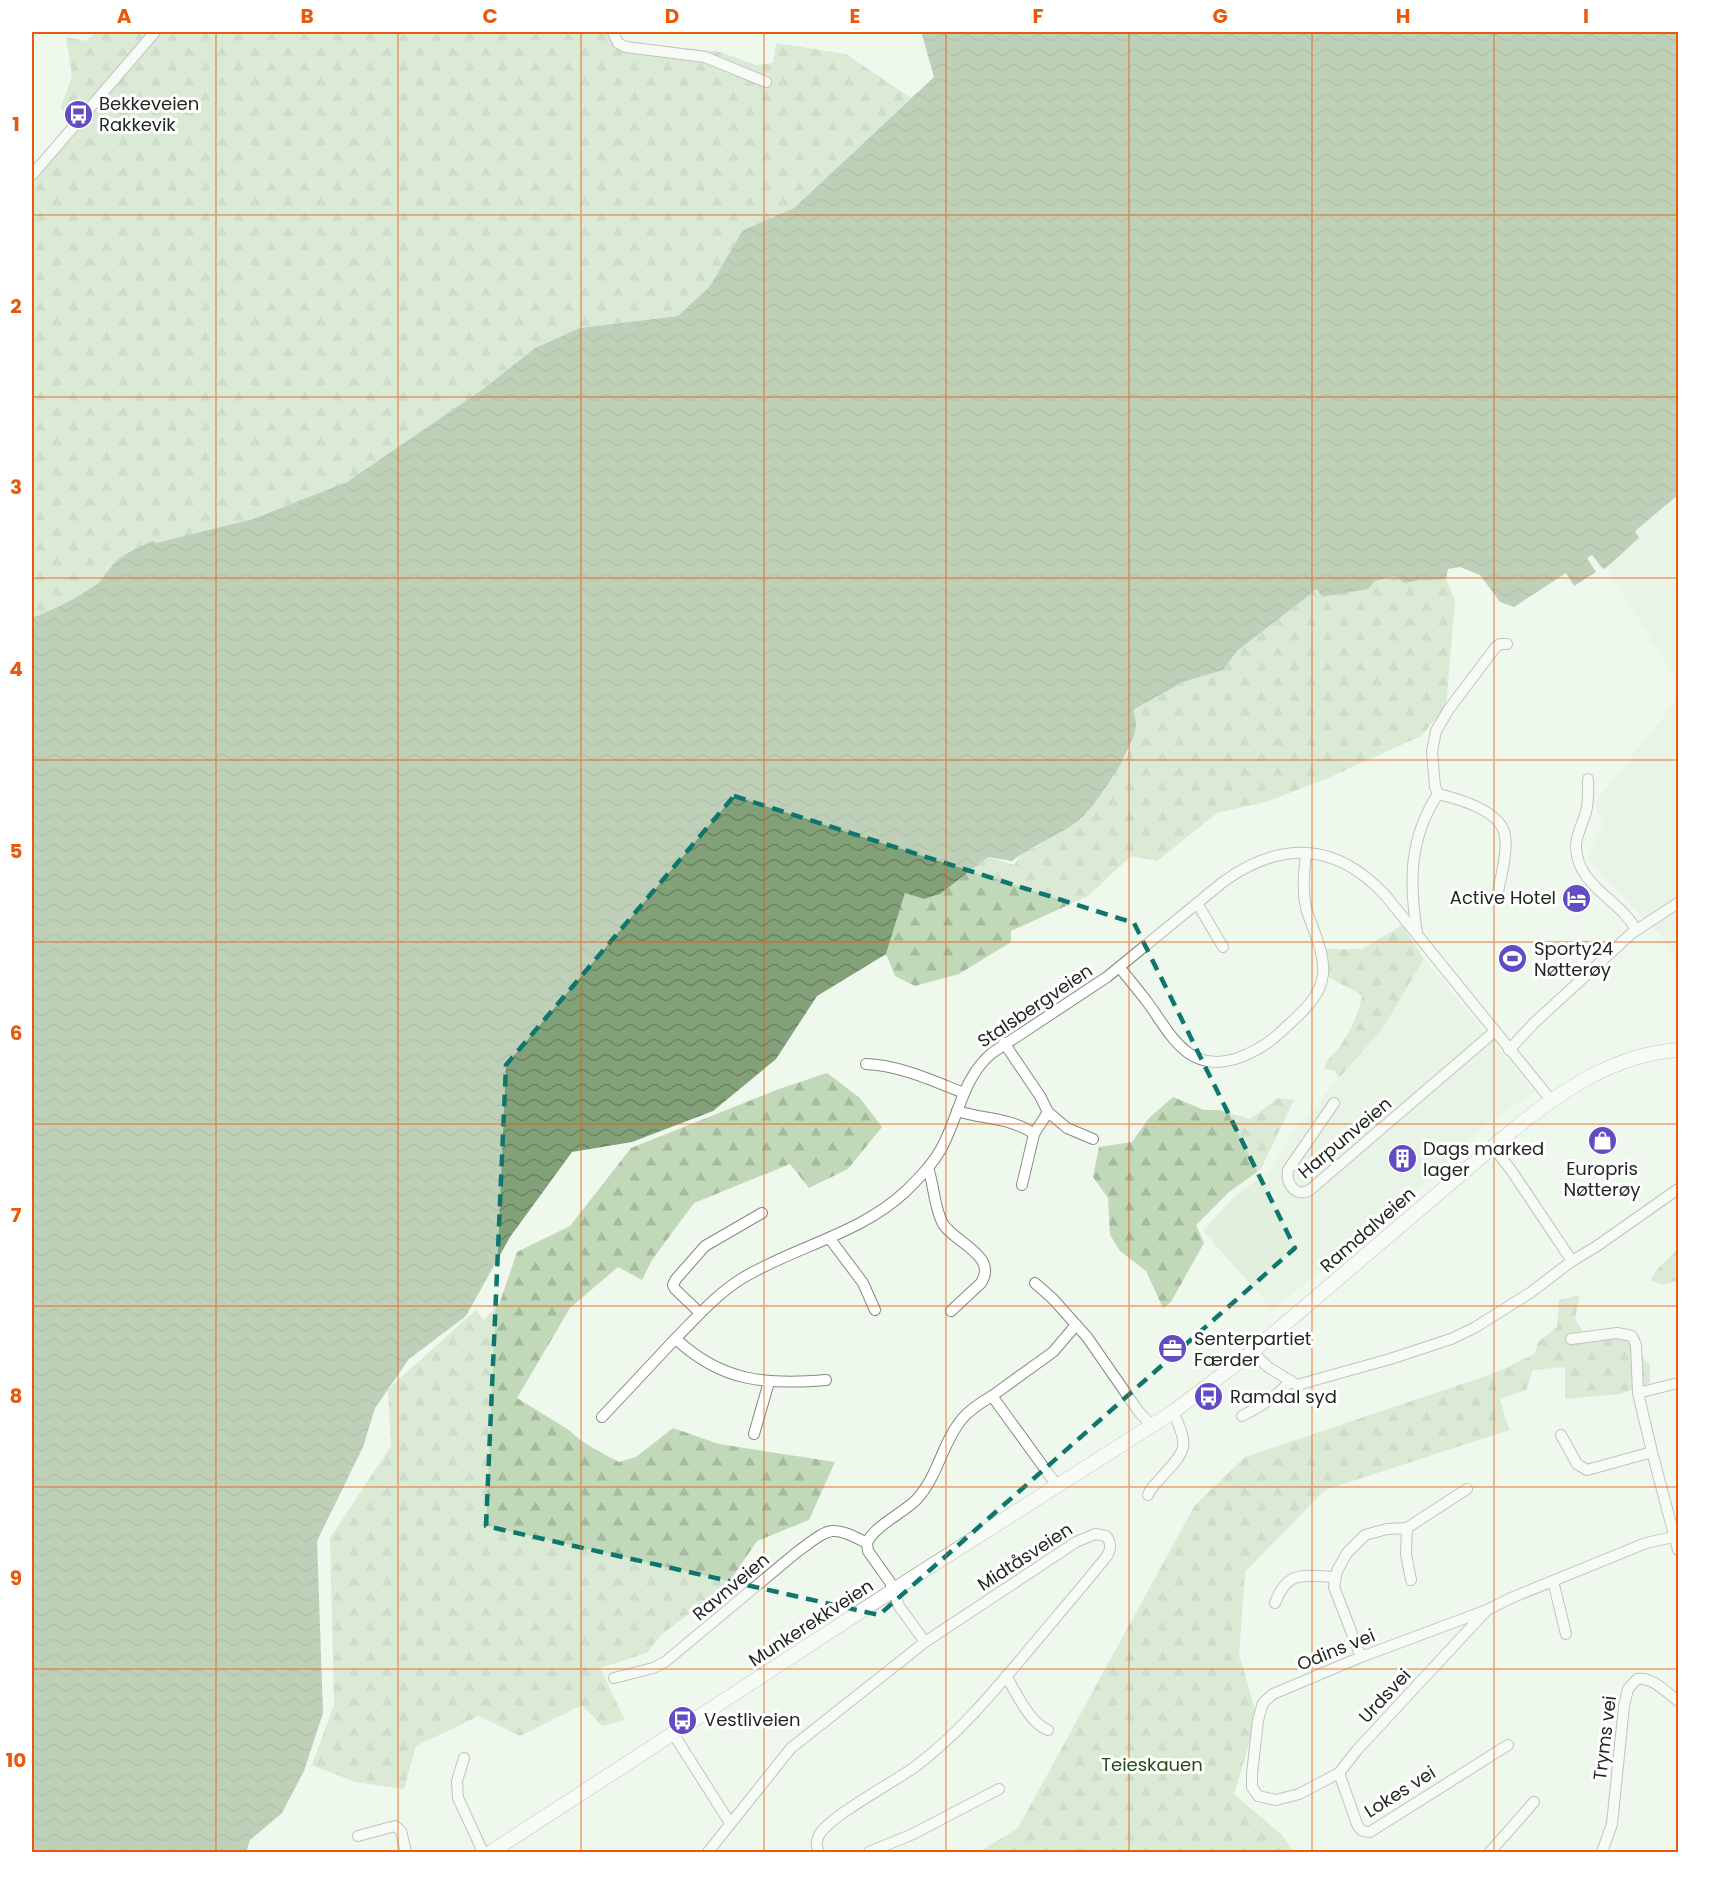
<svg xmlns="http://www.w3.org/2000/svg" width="1710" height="1884" viewBox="0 0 1710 1884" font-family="Poppins,sans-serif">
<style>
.built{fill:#e1efdc}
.forest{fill:url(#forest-firs)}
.water{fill:url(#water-waves)}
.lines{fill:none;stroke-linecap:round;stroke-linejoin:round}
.street-casing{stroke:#838b7f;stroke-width:12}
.secondary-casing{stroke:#838b7f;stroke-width:15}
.street{stroke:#fff;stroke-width:10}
.secondary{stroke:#fff;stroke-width:14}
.marked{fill:none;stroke:#0f766e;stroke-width:4.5;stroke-dasharray:12 8;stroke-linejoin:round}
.grid{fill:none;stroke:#e8590c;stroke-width:1.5;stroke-opacity:0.55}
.labels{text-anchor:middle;stroke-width:6;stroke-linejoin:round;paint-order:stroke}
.poi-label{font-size:18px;fill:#232722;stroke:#fff;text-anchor:start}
.street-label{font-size:18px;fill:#232722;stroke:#fff}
.park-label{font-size:18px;fill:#254c11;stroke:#fff}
.neatline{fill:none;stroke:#e8590c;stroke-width:2}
.grid-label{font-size:20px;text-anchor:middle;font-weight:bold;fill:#e8590c}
</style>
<defs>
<pattern id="forest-firs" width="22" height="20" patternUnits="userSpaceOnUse" patternTransform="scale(1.5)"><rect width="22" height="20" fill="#c2d9b9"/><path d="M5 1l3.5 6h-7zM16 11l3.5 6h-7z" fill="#a6ba9f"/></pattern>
<pattern id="water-waves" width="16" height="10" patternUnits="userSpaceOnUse" patternTransform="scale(1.5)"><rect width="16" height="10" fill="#83a178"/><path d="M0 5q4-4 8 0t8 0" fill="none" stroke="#6b8362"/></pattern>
</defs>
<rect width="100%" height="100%" fill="#eff8ec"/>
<g class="built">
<path d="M 1678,495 L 1678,683 L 1607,567 L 1639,539 L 1635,531 Z"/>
<path d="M 1678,698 L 1678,967 L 1662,937 L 1587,860 L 1604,824 L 1594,804 Z"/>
<path d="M 1424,959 L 1534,1092 L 1483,1127 L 1437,1173 L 1273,1310 L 1203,1231 L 1234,1197 L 1271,1169 L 1294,1130 L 1383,1028 Z"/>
</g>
<g class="forest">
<path d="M 96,32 L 619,32 L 624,41 L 720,52 L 756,65 L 773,63 L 776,43 L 846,54 L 911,98 L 794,208 L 743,230 L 710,286 L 678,316 L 580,328 L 535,348 L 483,389 L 347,482 L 253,519 L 137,548 C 128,552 117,559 110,567 C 107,571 106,575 102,579 C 83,597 56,609 32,618 L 32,184 L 78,131 L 61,107 L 72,76 L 66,37 L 86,41 Z"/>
<path d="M 1395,576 L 1404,583 L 1420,580 L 1446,579 L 1455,601 L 1446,707 L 1421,736 L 1328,778 L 1269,801 L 1217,813 L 1157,861 L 1131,856 L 1088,896 L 1011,931 L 1011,942 L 959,974 L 915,986 L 895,976 L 886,954 L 905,893 L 924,899 L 940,894 L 988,857 L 1014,865 L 1023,852 L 1036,847 L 1052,836 L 1103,793 L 1119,763 L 1127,755 L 1137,726 L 1132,710 L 1183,682 L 1223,670 L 1237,651 L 1317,589 L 1375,581 Z"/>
<path d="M 1402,925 L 1424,959 L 1383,1028 L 1339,1078 L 1334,1070 L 1324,1069 C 1326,1060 1332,1056 1338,1049 C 1349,1033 1359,1015 1362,995 L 1328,977 L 1325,949 L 1362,949 Z"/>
<path d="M 827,1073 L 860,1098 L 882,1127 L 848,1169 L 809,1188 L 790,1164 L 694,1203 L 652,1260 L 642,1280 L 618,1267 L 570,1308 L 517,1398 L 569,1430 C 583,1444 602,1453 619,1462 L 636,1457 L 673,1428 L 719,1444 L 835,1462 L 809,1520 L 757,1541 L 727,1585 L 662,1634 L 647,1653 L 600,1668 L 625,1720 L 602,1726 L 582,1705 L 520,1736 L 479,1716 L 416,1746 L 404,1789 L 355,1782 L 312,1765 L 334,1705 L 330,1538 L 391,1446 L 388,1389 L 476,1310 L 484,1320 L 500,1302 L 517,1252 L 570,1226 L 631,1148 L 779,1089 Z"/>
<path d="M 1173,1097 L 1204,1110 L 1219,1110 L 1250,1119 L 1278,1098 L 1294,1100 L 1261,1169 L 1229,1192 L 1196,1225 L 1204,1243 L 1171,1302 L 1163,1308 L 1146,1271 L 1120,1251 L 1110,1235 L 1108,1198 L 1093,1177 L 1099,1147 L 1132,1142 L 1149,1118 Z"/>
<path d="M 1678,1248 L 1678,1280 L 1663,1285 L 1651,1280 C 1657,1265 1669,1261 1678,1248 Z"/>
<path d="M 1580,1295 L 1575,1318 L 1587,1340 L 1640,1337 L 1639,1353 L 1650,1365 L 1650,1383 L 1620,1394 L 1565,1399 L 1565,1367 L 1533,1370 L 1526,1390 L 1500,1399 L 1509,1430 L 1325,1490 L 1245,1572 L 1239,1654 L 1257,1717 L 1234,1794 L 1282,1835 L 1294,1852 L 979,1852 L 1018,1828 L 1195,1505 L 1245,1457 L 1492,1374 L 1535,1354 L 1538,1342 L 1557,1327 L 1559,1300 Z"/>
</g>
<path class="water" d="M 925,32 L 1678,32 L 1678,495 L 1635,531 L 1639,538 L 1607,567 L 1603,569 L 1592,555 L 1587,558 L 1596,572 L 1574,586 L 1566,573 L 1514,607 L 1500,602 L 1480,575 L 1460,567 L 1448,569 L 1446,579 L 1420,580 L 1404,583 L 1395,576 L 1375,581 L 1368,589 L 1322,597 L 1317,589 L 1237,651 L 1223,670 L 1183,682 L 1133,710 C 1134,715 1137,722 1136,727 C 1133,749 1094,811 1075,823 C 1055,837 1032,846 1012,861 L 988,857 L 940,894 L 924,899 L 905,893 L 886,954 L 817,996 L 776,1059 L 713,1111 L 632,1142 L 572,1152 L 510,1237 L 466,1316 L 409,1359 L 375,1408 L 363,1447 L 317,1541 L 323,1713 L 304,1771 L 282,1813 L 250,1840 L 246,1852 L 32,1852 L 32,618 C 55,609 78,598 98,583 C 104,578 105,574 110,568 C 120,554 137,548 153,541 L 156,543 L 253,519 L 347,482 L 483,389 L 535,348 L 580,328 L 678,316 L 710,286 L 743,230 L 794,208 L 934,77 L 922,35 Z"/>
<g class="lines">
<defs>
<g id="street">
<path d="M 613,32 L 618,43 L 626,47 L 705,57 L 766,82"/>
<path d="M 32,175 L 155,32"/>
<path d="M 1588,779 C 1588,790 1589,801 1586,812 C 1583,823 1575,837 1576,848 C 1578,887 1620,899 1636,930"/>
<path d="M 1438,794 L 1435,787 L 1432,751 L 1436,731 L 1449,709 L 1495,648 L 1500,644 L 1507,644"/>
<path d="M 1197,903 L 1223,947"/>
<path d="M 1417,933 C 1409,882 1409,838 1438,794 C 1459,799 1502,811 1505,836 C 1508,853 1500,879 1497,897"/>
<path d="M 1120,968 C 1129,979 1139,991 1148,1003 C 1171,1035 1188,1073 1235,1059 C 1254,1053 1270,1043 1285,1028 C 1301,1013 1321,997 1323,974 C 1325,951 1312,929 1306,908 C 1302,890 1304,871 1306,854"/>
<path d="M 1004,1043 L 1040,1096 L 1048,1112 L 1067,1128 L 1093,1139"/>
<path d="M 1509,1050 L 1533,1024 L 1632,933 L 1678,903"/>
<path d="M 866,1064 C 899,1065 933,1081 964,1093"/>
<path d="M 1334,1103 L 1288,1170 C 1285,1185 1298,1199 1311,1189 L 1494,1032"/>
<path d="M 957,1111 C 982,1119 1013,1118 1034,1134"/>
<path d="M 1493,1147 L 1511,1170 L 1572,1261"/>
<path d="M 928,1168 C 934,1185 934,1206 942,1222 C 952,1242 999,1255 981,1283 L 951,1311"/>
<path d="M 1022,1185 L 1034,1134 L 1048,1112"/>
<path d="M 830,1239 L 863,1283 L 875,1310"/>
<path d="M 1035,1283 L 1053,1299 L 1087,1337 L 1139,1412 L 1152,1426"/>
<path d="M 700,1313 L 675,1289 L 673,1285 L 676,1279 L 705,1246 L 762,1213"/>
<path d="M 676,1339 C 722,1382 766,1385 826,1380"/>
<path d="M 1571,1339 L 1617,1333 L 1632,1336 L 1636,1345 L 1638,1393"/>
<path d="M 1252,1352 L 1268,1367 L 1297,1385 L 1390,1359 L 1451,1339 L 1474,1328 L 1530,1293 L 1572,1261 L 1597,1246 L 1678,1189"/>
<path d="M 1678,1383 L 1638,1393 L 1652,1452 L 1678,1550"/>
<path d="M 992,1396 L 1053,1352 L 1076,1325"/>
<path d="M 1242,1416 C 1259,1407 1277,1397 1289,1382"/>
<path d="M 602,1417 C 627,1390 652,1364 677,1337 C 697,1317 717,1294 741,1279 C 795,1246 859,1235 906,1191 C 919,1178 932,1165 941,1149 C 959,1117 962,1078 992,1053 L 1107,977 L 1223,882 C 1281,840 1336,842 1385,895 L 1551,1100"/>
<path d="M 754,1434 L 769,1382"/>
<path d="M 1561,1435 L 1577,1464 L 1587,1470 L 1652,1452"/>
<path d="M 1148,1495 C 1150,1489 1154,1485 1159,1480 C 1185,1450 1191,1450 1173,1412"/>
<path d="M 1407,1528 L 1406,1554 L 1411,1580"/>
<path d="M 867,1543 C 873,1527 903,1513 916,1500 C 938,1477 942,1443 962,1419 C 970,1409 982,1402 992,1396 L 1058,1487"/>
<path d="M 1553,1581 L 1566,1634"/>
<path d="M 1275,1603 C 1288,1569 1304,1576 1335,1577"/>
<path d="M 1487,1610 L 1357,1750 L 1339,1773 L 1299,1794 L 1276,1800 L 1258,1796 L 1252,1787 L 1252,1774 L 1258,1720 L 1263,1703 L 1273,1694 L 1361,1657 L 1487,1610 L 1511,1598 L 1646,1543 L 1678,1536"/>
<path d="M 1361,1657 L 1334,1587 L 1337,1571 L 1347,1553 L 1365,1535 L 1387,1529 L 1407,1528 L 1467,1489"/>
<path d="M 1006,1676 C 1016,1692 1030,1724 1048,1730"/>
<path d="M 614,1678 L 653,1668 L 665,1662 L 797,1552 C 830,1528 830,1524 867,1543 L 868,1551 L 890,1582 L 899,1606 L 925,1642 L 1076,1542 L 1095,1534 L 1106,1536 C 1112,1543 1111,1549 1107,1556 C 1079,1591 1050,1624 1022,1658 C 989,1697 957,1735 916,1766 C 893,1783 831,1815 819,1835 C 816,1841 816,1847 819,1852"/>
<path d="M 674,1735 L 730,1823"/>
<path d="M 464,1758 L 457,1781 L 458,1798 L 483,1852"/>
<path d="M 1339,1773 L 1357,1824 C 1360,1830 1363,1832 1370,1832 L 1508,1745"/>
<path d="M 358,1836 L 395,1826 L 401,1831 L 406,1852"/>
<path d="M 708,1852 L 791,1748 L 925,1642"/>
<path d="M 869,1852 L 913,1834 L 999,1789"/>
<path d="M 1490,1852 L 1534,1802"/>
<path d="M 1602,1852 L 1612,1824 L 1624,1706 L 1628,1689 L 1637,1679 C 1653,1677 1666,1692 1678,1701"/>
</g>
<path id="secondary" d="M 491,1852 L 909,1580 L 1173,1412 L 1252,1352 L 1514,1129 C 1563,1090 1613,1055 1678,1050"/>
</defs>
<use href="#street" class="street-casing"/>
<use href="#secondary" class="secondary-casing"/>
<use href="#street" class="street"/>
<use href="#secondary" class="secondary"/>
</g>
<path d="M0 0H1710V1884H0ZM 734,796 L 1134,923 L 1295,1248 L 879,1615 L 486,1526 L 506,1065 Z" fill="#eff8ec" fill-opacity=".55" fill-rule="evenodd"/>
<path class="marked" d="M 734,796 L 1134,923 L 1295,1248 L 879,1615 L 486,1526 L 506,1065 Z"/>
<path class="grid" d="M 216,32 L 216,1852M 398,32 L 398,1852M 581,32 L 581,1852M 764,32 L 764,1852M 946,32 L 946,1852M 1129,32 L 1129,1852M 1312,32 L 1312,1852M 1494,32 L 1494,1852M 32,215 L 1678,215M 32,397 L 1678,397M 32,578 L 1678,578M 32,760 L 1678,760M 32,942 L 1678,942M 32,1124 L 1678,1124M 32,1306 L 1678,1306M 32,1487 L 1678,1487M 32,1669 L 1678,1669"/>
<defs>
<symbol id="bus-disc" viewBox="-11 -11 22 22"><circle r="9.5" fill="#634bc4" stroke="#fff"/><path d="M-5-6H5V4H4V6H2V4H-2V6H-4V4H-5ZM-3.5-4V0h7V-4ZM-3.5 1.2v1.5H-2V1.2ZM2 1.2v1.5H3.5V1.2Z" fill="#fff"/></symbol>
<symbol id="hotel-disc" viewBox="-11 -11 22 22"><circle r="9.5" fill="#634bc4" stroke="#fff"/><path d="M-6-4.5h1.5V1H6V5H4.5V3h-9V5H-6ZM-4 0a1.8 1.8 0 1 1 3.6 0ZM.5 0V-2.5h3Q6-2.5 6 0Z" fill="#fff"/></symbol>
<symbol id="stadium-disc" viewBox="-11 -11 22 22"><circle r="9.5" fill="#634bc4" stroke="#fff"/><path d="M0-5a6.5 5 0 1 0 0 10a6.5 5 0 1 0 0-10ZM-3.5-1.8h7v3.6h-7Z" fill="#fff"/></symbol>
<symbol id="shop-disc" viewBox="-11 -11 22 22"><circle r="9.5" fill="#634bc4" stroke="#fff"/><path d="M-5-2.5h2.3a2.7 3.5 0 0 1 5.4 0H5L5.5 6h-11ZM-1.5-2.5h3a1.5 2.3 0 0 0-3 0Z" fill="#fff"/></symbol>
<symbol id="building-disc" viewBox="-11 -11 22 22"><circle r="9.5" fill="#634bc4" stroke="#fff"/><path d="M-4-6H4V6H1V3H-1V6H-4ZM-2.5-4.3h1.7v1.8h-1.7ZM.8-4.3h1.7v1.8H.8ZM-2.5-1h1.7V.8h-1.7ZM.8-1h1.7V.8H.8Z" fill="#fff"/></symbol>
<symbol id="office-disc" viewBox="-11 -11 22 22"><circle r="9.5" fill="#634bc4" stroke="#fff"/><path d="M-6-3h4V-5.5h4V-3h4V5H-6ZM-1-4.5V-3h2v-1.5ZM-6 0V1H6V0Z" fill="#fff"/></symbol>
</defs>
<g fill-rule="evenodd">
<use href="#bus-disc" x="62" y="98" width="33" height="33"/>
<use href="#hotel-disc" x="1560" y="882" width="33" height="33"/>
<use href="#stadium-disc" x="1496" y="942" width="33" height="33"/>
<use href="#shop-disc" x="1586" y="1124" width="33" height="33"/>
<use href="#building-disc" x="1386" y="1142" width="33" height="33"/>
<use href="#office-disc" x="1156" y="1332" width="33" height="33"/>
<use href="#bus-disc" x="1192" y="1380" width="33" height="33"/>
<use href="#bus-disc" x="666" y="1704" width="33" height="33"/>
</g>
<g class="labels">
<g class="poi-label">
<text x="99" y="110">Bekkeveien<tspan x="99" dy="21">Rakkevik</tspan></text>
<text x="1556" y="904" text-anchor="end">Active Hotel</text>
<text x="1534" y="955">Sporty24<tspan x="1534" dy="21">Nøtterøy</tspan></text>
<text x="1423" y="1155">Dags marked<tspan x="1423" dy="21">lager</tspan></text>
<text x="1602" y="1175" text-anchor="middle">Europris<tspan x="1602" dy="21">Nøtterøy</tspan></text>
<text x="1194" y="1345">Senterpartiet<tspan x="1194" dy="21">Færder</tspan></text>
<text x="1230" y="1403">Ramdal syd</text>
<text x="704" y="1726">Vestliveien</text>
</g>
<g class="street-label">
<text transform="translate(1035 1006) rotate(-34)" y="6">Stalsbergveien</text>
<text transform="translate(1345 1138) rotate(-40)" y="6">Harpunveien</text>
<text transform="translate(1368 1230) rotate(-41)" y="6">Ramdalveien</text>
<text transform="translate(1025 1557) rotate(-33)" y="6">Midtåsveien</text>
<text transform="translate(731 1587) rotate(-40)" y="6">Ravnveien</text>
<text transform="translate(811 1623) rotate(-33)" y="6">Munkerekkveien</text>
<text transform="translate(1336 1650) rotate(-22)" y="6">Odins vei</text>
<text transform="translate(1385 1696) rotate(-47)" y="6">Urdsvei</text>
<text transform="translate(1605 1738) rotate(-83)" y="6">Tryms vei</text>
<text transform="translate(1400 1792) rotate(-32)" y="6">Lokes vei</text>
</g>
<g class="park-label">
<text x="1152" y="1771">Teieskauen</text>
</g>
</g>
<rect width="1710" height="1884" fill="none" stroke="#ffffff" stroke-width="66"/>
<rect x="33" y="33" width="1644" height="1818" class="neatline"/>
<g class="grid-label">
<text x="124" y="23">A</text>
<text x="307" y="23">B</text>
<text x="490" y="23">C</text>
<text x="672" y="23">D</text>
<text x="855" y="23">E</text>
<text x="1038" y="23">F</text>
<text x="1220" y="23">G</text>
<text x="1403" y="23">H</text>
<text x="1586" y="23">I</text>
<text x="16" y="131">1</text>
<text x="16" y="313">2</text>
<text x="16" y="494">3</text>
<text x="16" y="676">4</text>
<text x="16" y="858">5</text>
<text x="16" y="1040">6</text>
<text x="16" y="1222">7</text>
<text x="16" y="1403">8</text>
<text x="16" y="1585">9</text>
<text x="16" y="1767">10</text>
</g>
</svg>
